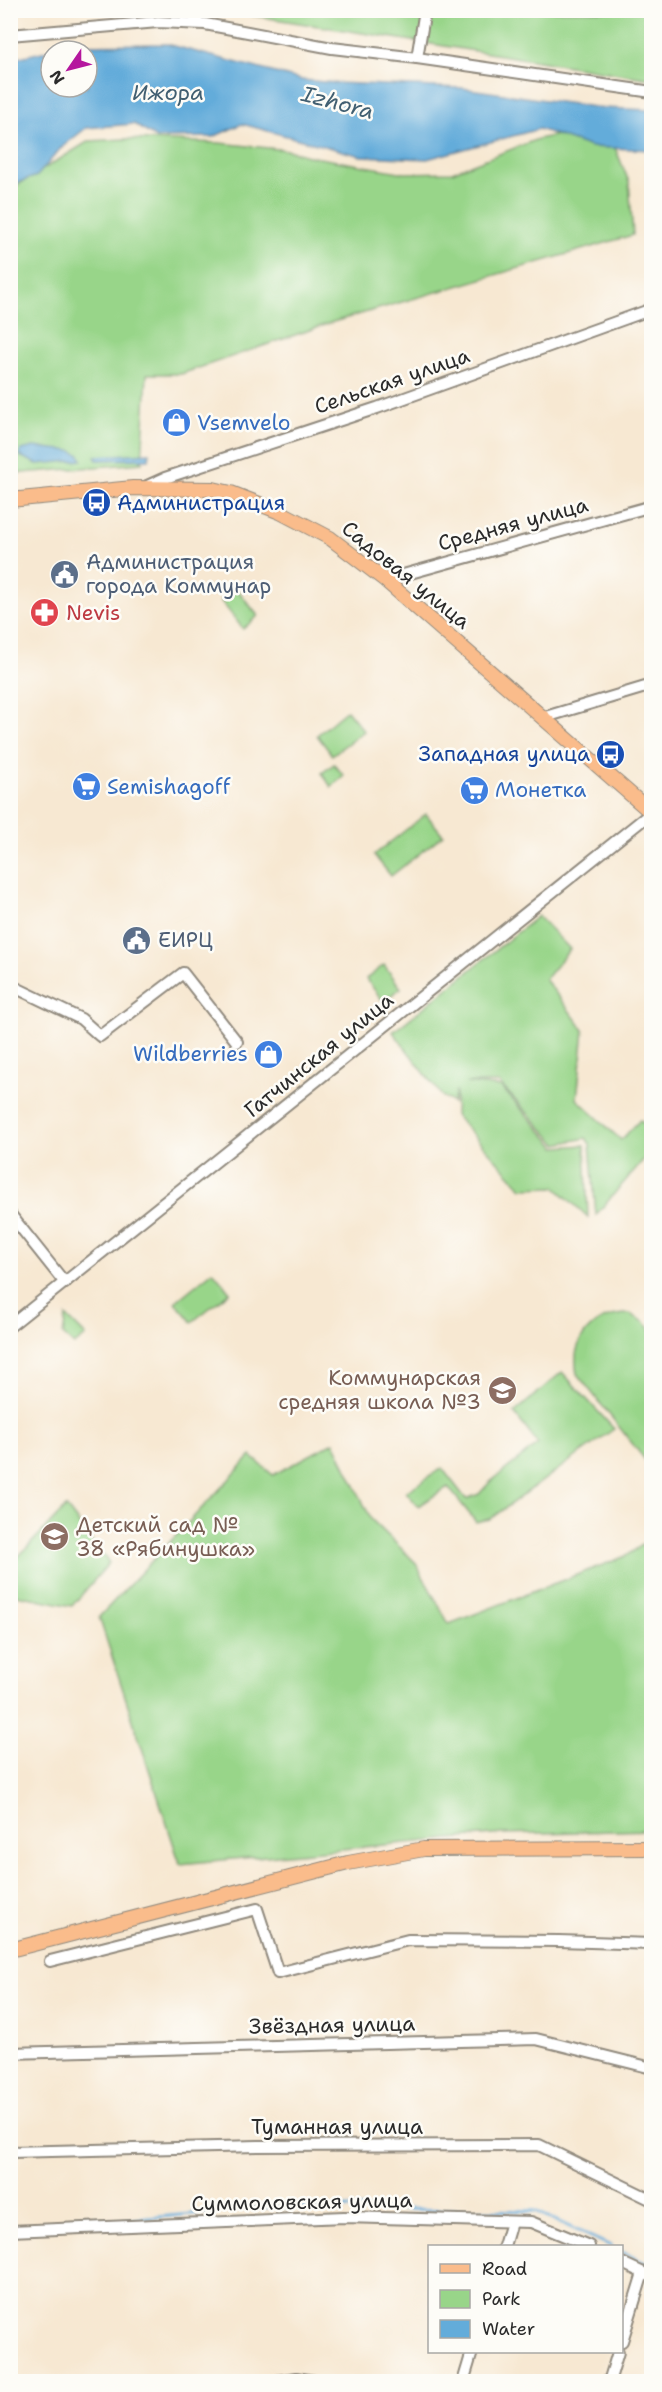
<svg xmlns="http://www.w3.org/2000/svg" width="662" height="2392" viewBox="0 0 662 2392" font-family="'Shantell Sans',sans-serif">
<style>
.green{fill:#98d589;stroke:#62805a;stroke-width:1.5}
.water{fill:#63acda;stroke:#476c82;stroke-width:1.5;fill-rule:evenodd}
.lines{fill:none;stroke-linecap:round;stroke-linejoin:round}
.stream{stroke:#63acda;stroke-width:3}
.minor-casing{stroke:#918a7e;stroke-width:14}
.major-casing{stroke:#918a7e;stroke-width:16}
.minor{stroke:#fff;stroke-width:10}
.major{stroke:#fabc8b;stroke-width:14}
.labels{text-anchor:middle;stroke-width:5;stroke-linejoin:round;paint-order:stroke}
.street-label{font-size:21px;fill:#2b2b2b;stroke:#fdfcf7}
.shop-label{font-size:21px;fill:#366cbe;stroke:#fdfcf7;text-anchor:start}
.transit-label{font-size:21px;fill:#164399;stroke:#fdfcf7;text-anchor:start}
.service-label{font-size:21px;fill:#4e5e75;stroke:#fdfcf7;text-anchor:start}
.health-label{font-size:21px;fill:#be3a42;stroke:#fdfcf7;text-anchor:start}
.education-label{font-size:21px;fill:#785e54;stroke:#fdfcf7;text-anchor:end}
.water-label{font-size:22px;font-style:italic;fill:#415f71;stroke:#fdfcf7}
</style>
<rect width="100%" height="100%" fill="#fdfcf7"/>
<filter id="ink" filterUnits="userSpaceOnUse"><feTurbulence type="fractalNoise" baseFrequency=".0167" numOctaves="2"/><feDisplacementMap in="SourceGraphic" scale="12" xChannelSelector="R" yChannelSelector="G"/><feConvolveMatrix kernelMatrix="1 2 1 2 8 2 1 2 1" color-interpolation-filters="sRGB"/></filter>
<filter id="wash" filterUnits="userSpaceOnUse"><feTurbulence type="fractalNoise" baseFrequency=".008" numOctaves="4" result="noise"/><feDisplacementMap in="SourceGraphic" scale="24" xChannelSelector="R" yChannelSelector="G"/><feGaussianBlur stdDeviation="1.35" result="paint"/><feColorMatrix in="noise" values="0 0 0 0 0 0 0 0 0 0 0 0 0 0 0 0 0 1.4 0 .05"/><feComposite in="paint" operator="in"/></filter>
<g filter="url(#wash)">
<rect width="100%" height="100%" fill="#f7e8d2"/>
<g class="green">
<path d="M 164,11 L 651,11 L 651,79 L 249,15 Z"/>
<path d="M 606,125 L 629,182 L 633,235 L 333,322 L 181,374 L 147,374 L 142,463 L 11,474 L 11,189 L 89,141 L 125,139 L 219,143 L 288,150 L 308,156 L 405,173 L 452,172 L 538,139 Z"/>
<path d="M 237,589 L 258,616 L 243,629 L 221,601 Z"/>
<path d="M 347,710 L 364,731 L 332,755 L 317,735 Z"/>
<path d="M 334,764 L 344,776 L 331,787 L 322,773 Z"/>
<path d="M 426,814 L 443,835 L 391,876 L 374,855 Z"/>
<path d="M 538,916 L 570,949 L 545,979 L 584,1030 L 577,1099 L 621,1140 L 640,1120 L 651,1129 L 651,1151 L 596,1215 L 590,1144 L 586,1138 L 557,1144 L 499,1083 L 466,1083 L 501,1087 L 556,1147 L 585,1145 L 588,1217 L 555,1187 L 522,1188 L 455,1115 L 456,1090 L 453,1103 L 442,1096 L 393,1032 Z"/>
<path d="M 384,965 L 401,988 L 383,1001 L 366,979 Z"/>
<path d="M 213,1271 L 230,1292 L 192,1322 L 175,1302 Z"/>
<path d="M 630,1314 L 643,1321 L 651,1329 L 651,1464 L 646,1461 L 577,1374 C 570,1338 594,1314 630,1314 Z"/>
<path d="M 66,1316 L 86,1336 L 74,1345 L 63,1335 Z"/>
<path d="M 562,1372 L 614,1429 L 490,1519 L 476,1522 L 448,1487 L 418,1506 L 406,1492 L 442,1468 L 466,1499 L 479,1494 L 489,1483 L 538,1444 L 514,1413 Z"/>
<path d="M 334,1442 L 371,1519 L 415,1562 L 449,1624 L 626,1556 L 651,1539 L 651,1830 L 503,1834 L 180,1864 L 99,1617 L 251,1456 L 273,1475 Z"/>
<path d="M 66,1507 L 109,1563 L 72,1606 L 17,1595 L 11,1588 L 11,1564 Z"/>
</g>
<g class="water">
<path d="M 167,44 L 302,80 L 336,83 L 462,88 L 602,108 L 651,110 L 651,150 L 591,147 L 539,129 L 427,159 L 361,156 L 242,124 L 213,137 L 156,138 L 134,124 L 86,128 L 61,148 L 37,176 L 11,185 L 11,59 L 73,45 ZM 51,51 L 87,51 L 87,87 L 51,87 Z"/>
<path d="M 34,447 L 72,451 L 80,455 L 82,460 L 37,464 L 20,456 L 21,450 Z"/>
<path d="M 150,453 L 149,459 L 97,460 L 95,456 Z"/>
</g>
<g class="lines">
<g class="stream">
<path d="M 117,2221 L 265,2207 L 535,2211 L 611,2246"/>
<path d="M 622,2252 L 652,2266"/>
</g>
</g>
</g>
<g filter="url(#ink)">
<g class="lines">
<defs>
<g id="minor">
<path d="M 10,35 L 158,22 L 205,24 L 332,48 L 417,58 L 652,92"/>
<path d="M 417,58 L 425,10"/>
<path d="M 145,487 L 165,478 L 377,408 L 652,309"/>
<path d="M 385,580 L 652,506"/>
<path d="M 542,718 L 652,685"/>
<path d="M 10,985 L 81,1019 L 100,1036 L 183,973 L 237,1042"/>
<path d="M 10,1214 L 65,1283"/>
<path d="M 10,1326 L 651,813"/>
<path d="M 50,1961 L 257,1909 L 278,1973 L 408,1940 L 559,1941 L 652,1944"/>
<path d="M 10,2053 L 536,2039 L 652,2068"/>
<path d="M 10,2152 L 258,2146 L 539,2145 L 652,2200"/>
<path d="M 10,2231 L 344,2217 L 531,2222 L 589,2246"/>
<path d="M 504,2246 L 511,2222"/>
<path d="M 622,2263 L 652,2277"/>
<path d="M 622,2341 L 643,2273"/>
<path d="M 270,2382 L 296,2378 L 321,2382"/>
<path d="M 463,2382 L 472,2352"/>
<path d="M 609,2382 L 618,2352"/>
</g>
<g id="major">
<path d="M 10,500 L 133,488 L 213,489 L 231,493 L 280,512 L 330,538 L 385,580 L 652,813"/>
<path d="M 10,1950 L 348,1863 L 424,1849 L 652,1848"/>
</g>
</defs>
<use href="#minor" class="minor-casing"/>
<use href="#major" class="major-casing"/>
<use href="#minor" class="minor"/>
<use href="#major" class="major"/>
</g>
</g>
<defs>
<symbol id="shop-disc" viewBox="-11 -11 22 22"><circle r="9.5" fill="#3f7fe0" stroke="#fdfcf7"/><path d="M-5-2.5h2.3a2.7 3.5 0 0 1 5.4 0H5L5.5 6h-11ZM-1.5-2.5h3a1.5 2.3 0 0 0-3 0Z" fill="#fff"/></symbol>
<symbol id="bus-disc" viewBox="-11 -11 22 22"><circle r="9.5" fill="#1a4fb4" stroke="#fdfcf7"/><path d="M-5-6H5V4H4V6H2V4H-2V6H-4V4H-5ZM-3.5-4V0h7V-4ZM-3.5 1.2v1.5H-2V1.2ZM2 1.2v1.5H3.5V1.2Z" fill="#fff"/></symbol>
<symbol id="civic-disc" viewBox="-11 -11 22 22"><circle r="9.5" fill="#5c6f8a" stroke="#fdfcf7"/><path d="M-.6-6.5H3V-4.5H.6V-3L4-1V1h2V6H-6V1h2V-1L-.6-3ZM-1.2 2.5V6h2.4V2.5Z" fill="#fff"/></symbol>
<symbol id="pharmacy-disc" viewBox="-11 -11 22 22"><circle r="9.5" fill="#e0444e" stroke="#fdfcf7"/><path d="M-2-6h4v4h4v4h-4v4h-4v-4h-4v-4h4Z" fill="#fff"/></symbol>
<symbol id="supermarket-disc" viewBox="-11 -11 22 22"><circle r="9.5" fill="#3f7fe0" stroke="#fdfcf7"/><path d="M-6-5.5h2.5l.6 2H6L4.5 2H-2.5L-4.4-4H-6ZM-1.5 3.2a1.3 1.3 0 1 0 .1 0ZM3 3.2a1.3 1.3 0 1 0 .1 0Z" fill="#fff"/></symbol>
<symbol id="school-disc" viewBox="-11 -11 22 22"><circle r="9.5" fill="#8d6e63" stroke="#fdfcf7"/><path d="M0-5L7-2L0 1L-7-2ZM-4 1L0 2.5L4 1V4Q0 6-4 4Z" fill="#fff"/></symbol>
</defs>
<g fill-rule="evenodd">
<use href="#shop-disc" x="160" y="406" width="33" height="33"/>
<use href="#bus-disc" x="80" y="486" width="33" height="33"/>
<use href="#civic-disc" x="48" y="558" width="33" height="33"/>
<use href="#pharmacy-disc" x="28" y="596" width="33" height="33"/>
<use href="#bus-disc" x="594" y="738" width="33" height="33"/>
<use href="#supermarket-disc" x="70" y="770" width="33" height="33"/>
<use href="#supermarket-disc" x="458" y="774" width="33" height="33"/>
<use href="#civic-disc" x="120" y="924" width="33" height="33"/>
<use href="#shop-disc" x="252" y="1038" width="33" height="33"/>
<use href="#school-disc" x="486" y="1374" width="33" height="33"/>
<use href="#school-disc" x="38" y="1520" width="33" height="33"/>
</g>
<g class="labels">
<g class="street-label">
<text transform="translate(392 381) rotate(-19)" y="7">Сельская улица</text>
<text transform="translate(513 524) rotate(-15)" y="7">Средняя улица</text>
<text transform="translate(406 575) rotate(39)" y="7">Садовая улица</text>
<text transform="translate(319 1055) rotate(-39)" y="7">Гатчинская улица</text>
<text transform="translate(332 2025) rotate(-1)" y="7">Звёздная улица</text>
<text x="337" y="2134">Туманная улица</text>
<text transform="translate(302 2202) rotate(-1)" y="7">Суммоловская улица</text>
</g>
<g class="shop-label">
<text x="197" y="430">Vsemvelo</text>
<text x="107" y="794">Semishagoff</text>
<text x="495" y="797">Монетка</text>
<text x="248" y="1061" text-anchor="end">Wildberries</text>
</g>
<g class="transit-label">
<text x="117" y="510">Администрация</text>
<text x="590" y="761" text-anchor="end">Западная улица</text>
</g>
<g class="service-label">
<text x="86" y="569">Администрация<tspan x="86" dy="24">города Коммунар</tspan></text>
<text x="158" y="947">ЕИРЦ</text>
</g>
<g class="health-label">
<text x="66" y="620">Nevis</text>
</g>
<g class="education-label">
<text x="481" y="1385">Коммунарская<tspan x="481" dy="24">средняя школа №3</tspan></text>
<text x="76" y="1532" text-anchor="start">Детский сад №<tspan x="76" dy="24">38 «Рябинушка»</tspan></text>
</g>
<g class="water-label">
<text x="168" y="100">Ижора</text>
<text transform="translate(338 102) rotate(15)" y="8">Izhora</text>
</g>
</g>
<rect width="662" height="2392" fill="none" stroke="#fdfcf7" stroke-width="36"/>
<rect x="428" y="2245" width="195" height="108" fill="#fdfcf7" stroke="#a9a8a5" stroke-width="1.5"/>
<rect x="440" y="2264" width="30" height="9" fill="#fabc8b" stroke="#a9a8a5" stroke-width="1.5"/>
<text x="482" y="2275" font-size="18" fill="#2b2b2b">Road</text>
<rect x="440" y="2290" width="30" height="18" fill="#98d589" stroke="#a9a8a5" stroke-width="1.5"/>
<text x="482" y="2305" font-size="18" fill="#2b2b2b">Park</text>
<rect x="440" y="2320" width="30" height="18" fill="#63acda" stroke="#a9a8a5" stroke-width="1.5"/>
<text x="482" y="2335" font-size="18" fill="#2b2b2b">Water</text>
<g transform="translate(69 69) rotate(235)"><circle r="28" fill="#fdfcf7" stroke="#a9a8a5" stroke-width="1.5"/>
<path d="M0-4.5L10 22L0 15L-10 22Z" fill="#b5179e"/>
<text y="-9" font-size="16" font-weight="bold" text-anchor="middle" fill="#2b2b2b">N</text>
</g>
</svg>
